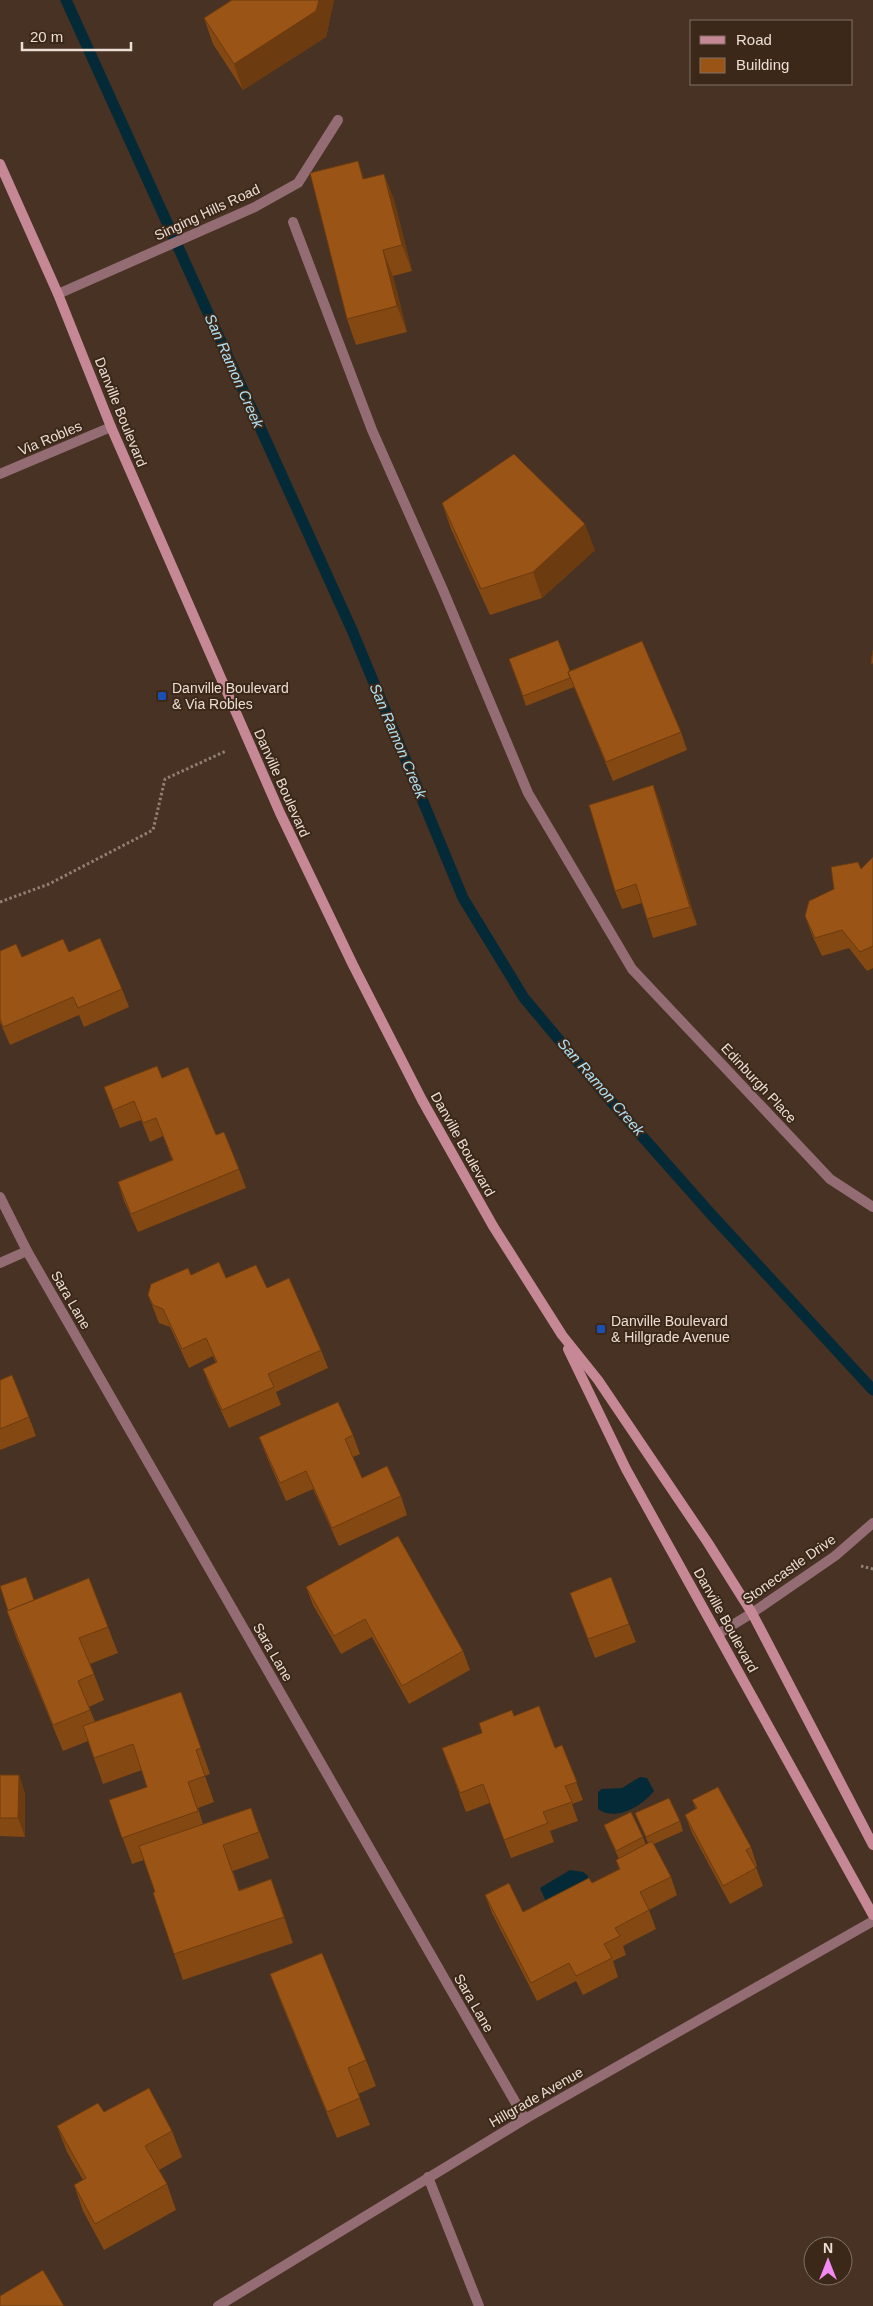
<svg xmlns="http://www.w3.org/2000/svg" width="873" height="2306" viewBox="0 0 873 2306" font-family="Helvetica,sans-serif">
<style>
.water{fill:#052a37}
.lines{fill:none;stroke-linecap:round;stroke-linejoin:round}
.stream{stroke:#052a37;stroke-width:11}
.path{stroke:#917f73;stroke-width:3;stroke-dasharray:2.5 2.5;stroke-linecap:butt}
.service{stroke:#946c74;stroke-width:10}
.minor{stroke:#946c74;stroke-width:10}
.tertiary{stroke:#946c74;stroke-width:10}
.secondary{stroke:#c78896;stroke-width:10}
.wall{fill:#844813}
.shaded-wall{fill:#6c3b0f}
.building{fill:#9a5416;stroke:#6c3b0f}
.transit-dot{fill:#1a4fb4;stroke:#3c2819;stroke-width:2}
.labels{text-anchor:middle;stroke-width:4;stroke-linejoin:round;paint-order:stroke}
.street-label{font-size:14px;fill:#ecded5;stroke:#3c2819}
.poi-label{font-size:14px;fill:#ecded5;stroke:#3c2819;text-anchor:start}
.water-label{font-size:15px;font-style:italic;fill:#aee0f4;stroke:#3c2819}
</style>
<rect width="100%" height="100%" fill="#473223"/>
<g class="water">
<path d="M 640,1777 L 647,1778 L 654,1791 C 642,1806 616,1822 598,1809 L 598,1792 L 602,1789 L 622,1788 Z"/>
<path d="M 570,1870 L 583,1872 L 588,1876 L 588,1882 L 546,1902 L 540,1888 Z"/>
</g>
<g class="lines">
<path class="stream" d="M 66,0 L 352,630 L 463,898 L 524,998 L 602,1091 L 710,1213 L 873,1390"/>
<g class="path">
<path d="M 0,902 L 49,884 L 153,830 L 165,779 L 226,751"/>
<path d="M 861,1566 L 873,1569"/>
</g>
<path class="service" d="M 428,2177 L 479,2306"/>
<g class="minor">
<path d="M 293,222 L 372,430 L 443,590 L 528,793 L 632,969 L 830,1179 L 873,1207"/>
<path d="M 58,294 L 255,207 L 298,183 L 338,120"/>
<path d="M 0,474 L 111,427"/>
<path d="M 0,1197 L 27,1251 L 525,2119"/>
<path d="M 0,1263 L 27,1251"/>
<path d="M 718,1634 L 752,1613 L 835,1556 L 873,1523"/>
</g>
<path class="tertiary" d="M 218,2306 L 525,2119 L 873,1921"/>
<g class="secondary">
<path d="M 0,164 L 58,294 L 111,427 L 280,813 L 353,965 L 422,1100 L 493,1226 L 562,1335 L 598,1380 L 708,1543 L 752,1613 L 873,1845"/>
<path d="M 568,1349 L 626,1469 L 873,1915"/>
</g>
</g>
<g class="wall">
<path d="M 232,0 L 334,0 L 326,37 L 243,90 L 213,44 L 204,18 Z"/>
<path d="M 384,174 L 394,200 L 412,271 L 393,276 L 407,332 L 356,345 L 347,319 L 364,179 Z"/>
<path d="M 442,503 L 595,550 L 542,598 L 490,615 L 451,529 Z"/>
<path d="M 509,659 L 570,671 L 681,732 L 687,750 L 613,781 L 574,687 L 526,706 Z"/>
<path d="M 653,785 L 660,804 L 697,925 L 653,938 L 642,903 L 622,909 L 615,891 Z"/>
<path d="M 873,857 L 873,968 L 867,971 L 849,948 L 822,956 L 812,935 L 805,916 L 834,889 L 861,869 Z"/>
<path d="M 0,951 L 22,957 L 69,952 L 122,989 L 129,1007 L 84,1027 L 79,1015 L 10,1045 L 0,1022 Z"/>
<path d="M 162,1078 L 216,1135 L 239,1169 L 246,1188 L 138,1232 L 124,1201 L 118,1182 L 172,1160 L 163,1136 L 150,1142 L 141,1120 L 120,1128 L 104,1087 Z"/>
<path d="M 191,1275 L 226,1278 L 267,1288 L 321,1350 L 328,1368 L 276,1392 L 281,1405 L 229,1428 L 210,1387 L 203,1369 L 216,1363 L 213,1356 L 189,1368 L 170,1327 L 159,1323 L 148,1295 Z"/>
<path d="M 0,1380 L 29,1417 L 36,1436 L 0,1450 Z"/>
<path d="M 353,1435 L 360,1454 L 353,1457 L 362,1478 L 401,1496 L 407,1515 L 339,1546 L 313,1489 L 286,1501 L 266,1455 L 259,1437 Z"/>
<path d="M 306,1587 L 463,1651 L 470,1670 L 409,1704 L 372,1637 L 341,1654 L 313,1605 Z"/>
<path d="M 570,1593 L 629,1624 L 636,1642 L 595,1658 Z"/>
<path d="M 35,1600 L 108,1627 L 118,1653 L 90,1664 L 104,1700 L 89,1707 L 95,1722 L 181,1692 L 210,1774 L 205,1776 L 214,1802 L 198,1808 L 203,1824 L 251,1808 L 269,1858 L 233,1871 L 239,1890 L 271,1879 L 293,1943 L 183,1980 L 174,1954 L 155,1892 L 144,1860 L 132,1864 L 109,1800 L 147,1787 L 142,1770 L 103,1784 L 88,1741 L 63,1751 L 16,1637 L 7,1611 Z"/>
<path d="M 514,1716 L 555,1748 L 562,1745 L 583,1800 L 572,1804 L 578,1821 L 550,1831 L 554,1842 L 511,1858 L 490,1803 L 466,1812 L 442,1748 L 482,1733 Z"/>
<path d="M 0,1775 L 19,1775 L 25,1794 L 25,1837 L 0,1836 Z"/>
<path d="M 692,1800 L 751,1847 L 757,1866 L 756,1867 L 763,1886 L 730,1904 L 692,1833 L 685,1815 L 696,1809 Z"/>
<path d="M 635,1813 L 680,1821 L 683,1831 L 654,1844 L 671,1877 L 677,1895 L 649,1910 L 656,1929 L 623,1946 L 626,1955 L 613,1961 L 618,1977 L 583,1995 L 576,1981 L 537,2001 L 492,1913 L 485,1895 L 523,1912 L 592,1883 L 619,1869 L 616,1860 L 619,1859 L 608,1835 L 604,1825 L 643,1837 L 646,1845 L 648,1843 Z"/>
<path d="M 270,1974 L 366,2060 L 376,2086 L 358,2094 L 370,2125 L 337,2138 L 280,2000 Z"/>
<path d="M 104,2112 L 172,2131 L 182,2157 L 159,2170 L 167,2184 L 176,2210 L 104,2250 L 83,2211 L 74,2185 L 83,2180 L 67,2152 L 57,2126 Z"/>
</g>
<g class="shaded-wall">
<path d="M 319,0 L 334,0 L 326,37 L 243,90 L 234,64 Z"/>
<path d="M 358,161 L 367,187 L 363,179 Z"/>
<path d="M 384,174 L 394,200 L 412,271 L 402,245 Z"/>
<path d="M 383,250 L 393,276 L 407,332 L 397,306 Z"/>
<path d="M 585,524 L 595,550 L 542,598 L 533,572 Z"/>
<path d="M 653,785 L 660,804 L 697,925 L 690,907 Z"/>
<path d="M 19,1775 L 25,1794 L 25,1837 L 18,1818 Z"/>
<path d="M 271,1879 L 281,1905 L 293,1943 L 284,1917 Z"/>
</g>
<g class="building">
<path d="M 232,0 L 319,0 L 316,11 L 234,64 L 204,18 Z"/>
<path d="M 358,161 L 363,179 L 384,174 L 402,245 L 383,250 L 397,306 L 347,319 L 310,173 Z"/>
<path d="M 514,454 L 585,524 L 533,572 L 481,589 L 442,503 Z"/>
<path d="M 558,640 L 570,671 L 568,672 L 570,678 L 523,696 L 509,659 Z"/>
<path d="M 642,641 L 681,732 L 606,762 L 568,672 Z"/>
<path d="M 873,650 L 873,664 L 871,663 Z"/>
<path d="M 653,785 L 690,907 L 647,919 L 636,884 L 615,891 L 589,805 Z"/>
<path d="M 873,857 L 873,946 L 860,952 L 842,930 L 815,938 L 805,916 L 809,901 L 834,889 L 831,867 L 858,862 L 861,869 Z"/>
<path d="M 100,938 L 122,989 L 78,1008 L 73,997 L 3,1027 L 0,1019 L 0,951 L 16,944 L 22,957 L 63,939 L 69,952 Z"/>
<path d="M 157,1066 L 162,1078 L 188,1067 L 216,1135 L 224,1132 L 239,1169 L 131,1214 L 118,1182 L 173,1160 L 156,1118 L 143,1123 L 134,1101 L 113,1110 L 104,1087 Z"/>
<path d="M 219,1262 L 226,1278 L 256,1265 L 267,1288 L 289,1278 L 321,1350 L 268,1374 L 274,1387 L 222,1410 L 203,1369 L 217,1362 L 206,1338 L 182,1349 L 163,1309 L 153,1305 L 148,1295 L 151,1284 L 188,1268 L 191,1275 Z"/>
<path d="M 12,1375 L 29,1417 L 0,1429 L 0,1380 Z"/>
<path d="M 338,1402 L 353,1435 L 345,1439 L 362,1478 L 387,1466 L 401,1496 L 332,1528 L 306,1471 L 280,1483 L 259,1437 Z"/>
<path d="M 398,1536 L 463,1651 L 402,1686 L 365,1619 L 334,1636 L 306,1587 Z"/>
<path d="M 26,1577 L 34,1600 L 8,1611 L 0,1586 Z"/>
<path d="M 611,1577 L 629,1624 L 588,1639 L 570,1593 Z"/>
<path d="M 89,1578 L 108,1627 L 79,1638 L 94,1674 L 78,1681 L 90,1710 L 53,1725 L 7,1611 Z"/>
<path d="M 181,1692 L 201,1748 L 196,1750 L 205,1776 L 188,1782 L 198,1811 L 122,1838 L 109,1800 L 147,1787 L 133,1744 L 94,1758 L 83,1726 Z"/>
<path d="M 539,1706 L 555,1748 L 562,1745 L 577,1782 L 565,1786 L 572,1802 L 543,1812 L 548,1823 L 504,1840 L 483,1784 L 460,1793 L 442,1748 L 482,1733 L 479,1723 L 512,1710 L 514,1716 Z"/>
<path d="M 0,1775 L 19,1775 L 18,1818 L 0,1818 Z"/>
<path d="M 718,1787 L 751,1847 L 746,1850 L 756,1868 L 723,1886 L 685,1815 L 697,1808 L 692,1800 Z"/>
<path d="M 669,1798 L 680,1821 L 646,1837 L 635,1813 Z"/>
<path d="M 251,1808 L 259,1832 L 223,1845 L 239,1891 L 271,1879 L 284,1917 L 174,1954 L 153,1893 L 155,1892 L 139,1846 Z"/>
<path d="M 631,1812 L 643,1837 L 616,1851 L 604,1825 Z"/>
<path d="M 652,1841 L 671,1877 L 640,1892 L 649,1910 L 615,1928 L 620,1936 L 604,1944 L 612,1958 L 576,1976 L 569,1963 L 531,1983 L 485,1895 L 509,1883 L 523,1912 L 589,1878 L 592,1883 L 620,1869 L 616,1860 Z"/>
<path d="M 322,1953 L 366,2060 L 348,2068 L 360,2098 L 327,2112 L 270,1974 Z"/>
<path d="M 149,2088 L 172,2131 L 145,2146 L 167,2184 L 95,2224 L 74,2185 L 86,2178 L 57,2126 L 98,2103 L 104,2112 Z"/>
<path d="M 43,2270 L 64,2306 L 0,2306 L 0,2296 Z"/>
</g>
<g class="transit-dot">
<rect x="157" y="691" width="10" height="10" rx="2.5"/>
<rect x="596" y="1324" width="10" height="10" rx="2.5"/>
</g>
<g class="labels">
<g class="street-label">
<text transform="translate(207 212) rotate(-25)" y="5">Singing Hills Road</text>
<text transform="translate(121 412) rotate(68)" y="5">Danville Boulevard</text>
<text transform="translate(50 438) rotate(-23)" y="5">Via Robles</text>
<text transform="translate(282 783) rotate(66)" y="5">Danville Boulevard</text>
<text transform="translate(759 1083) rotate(47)" y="5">Edinburgh Place</text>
<text transform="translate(463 1144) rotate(61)" y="5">Danville Boulevard</text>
<text transform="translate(71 1300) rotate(60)" y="5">Sara Lane</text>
<text transform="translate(789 1569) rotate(-35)" y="5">Stonecastle Drive</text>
<text transform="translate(726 1620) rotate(61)" y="5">Danville Boulevard</text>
<text transform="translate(273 1652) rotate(60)" y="5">Sara Lane</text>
<text transform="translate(474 2003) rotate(60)" y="5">Sara Lane</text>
<text transform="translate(536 2097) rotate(-30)" y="5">Hillgrade Avenue</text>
</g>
<g class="poi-label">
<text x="172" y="693">Danville Boulevard<tspan x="172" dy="16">&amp; Via Robles</tspan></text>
<text x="611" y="1326">Danville Boulevard<tspan x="611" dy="16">&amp; Hillgrade Avenue</tspan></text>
</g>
<g class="water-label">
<text transform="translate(234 371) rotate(66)" y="5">San Ramon Creek</text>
<text transform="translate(398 741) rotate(67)" y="5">San Ramon Creek</text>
<text transform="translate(601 1087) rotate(49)" y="5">San Ramon Creek</text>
</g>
</g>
<rect x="690" y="20" width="162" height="65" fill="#3c2819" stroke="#827164"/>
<rect x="700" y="36" width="25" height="8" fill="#c78896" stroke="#827164"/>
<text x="736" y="45" font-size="15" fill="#ecded5">Road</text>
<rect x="700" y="58" width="25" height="15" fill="#9a5416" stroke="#827164"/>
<text x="736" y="70" font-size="15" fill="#ecded5">Building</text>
<g transform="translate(828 2261)"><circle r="24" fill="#3c2819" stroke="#827164"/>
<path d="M0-4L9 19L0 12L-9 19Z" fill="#f28af2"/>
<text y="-8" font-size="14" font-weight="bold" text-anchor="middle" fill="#ecded5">N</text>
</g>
<path d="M22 42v8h109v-8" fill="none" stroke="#ecded5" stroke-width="2.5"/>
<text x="30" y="42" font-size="15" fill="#ecded5" stroke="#3c2819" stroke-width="4" paint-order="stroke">20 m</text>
</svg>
